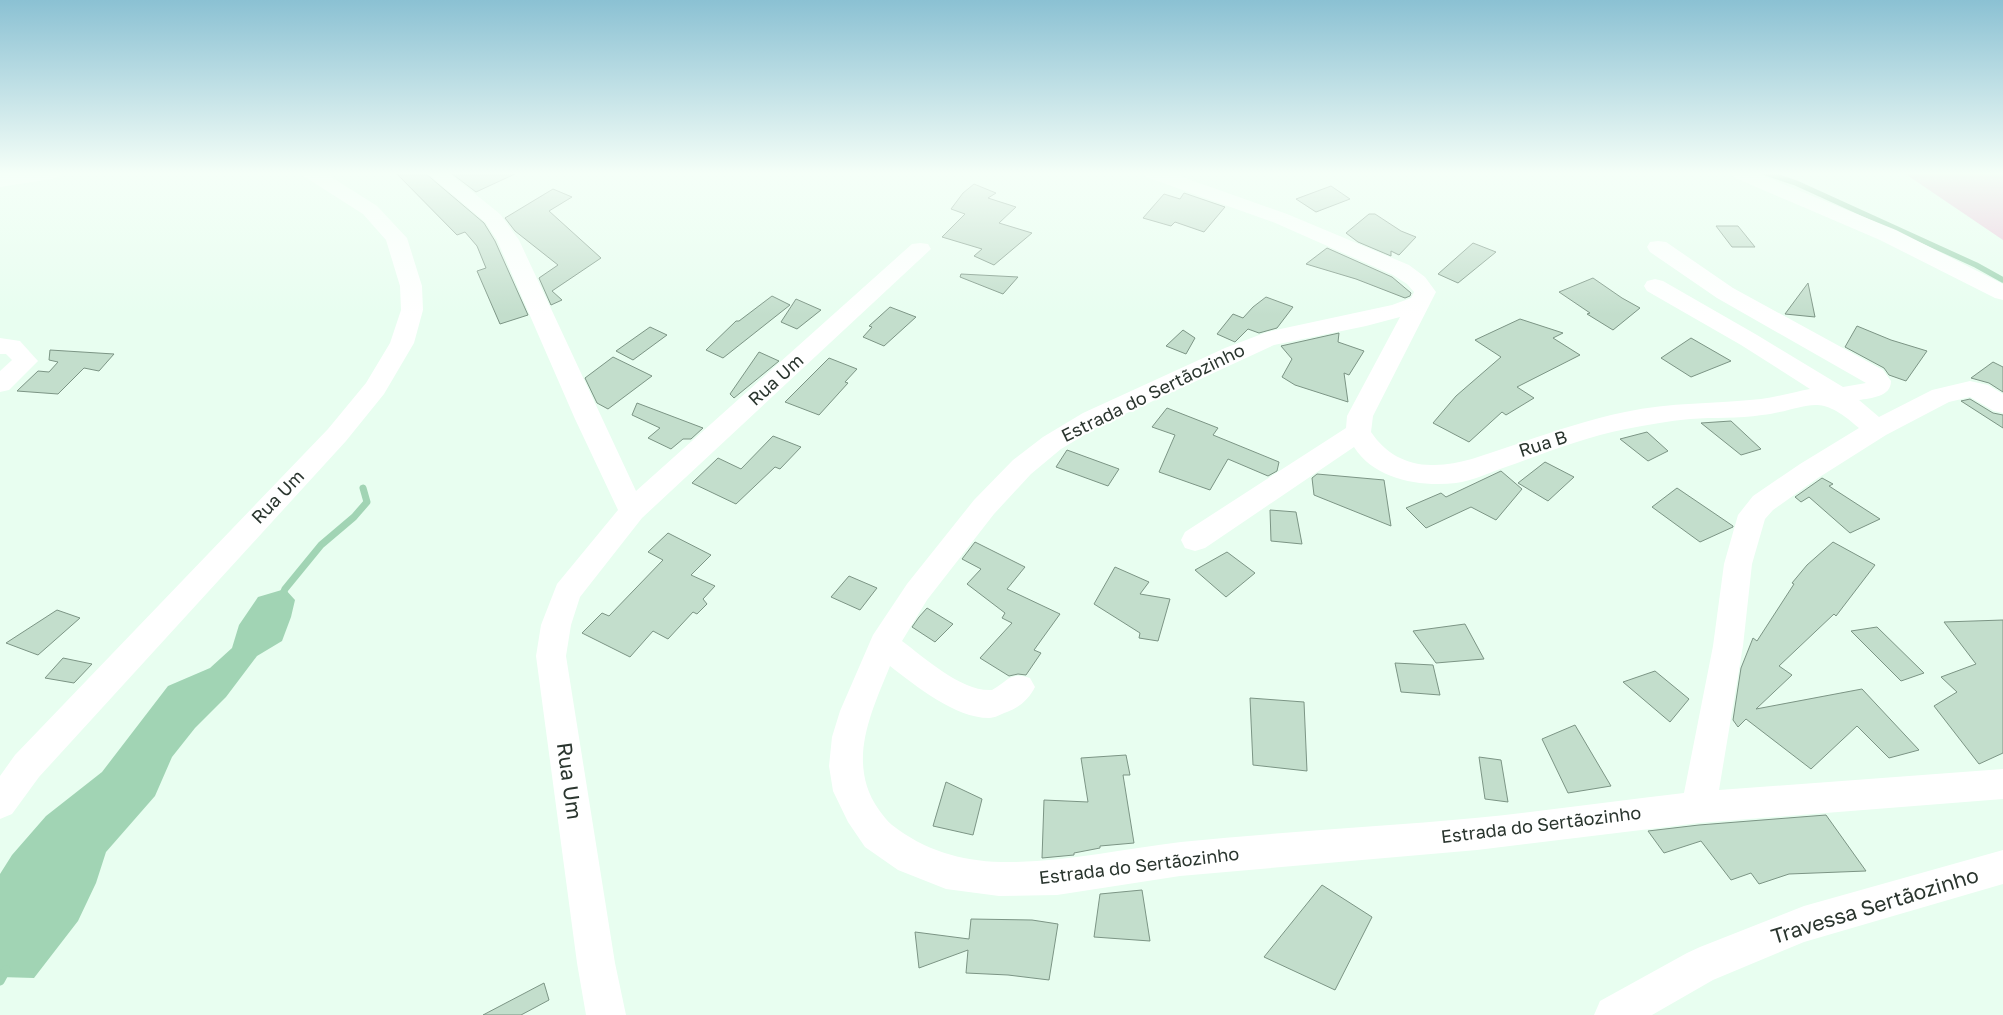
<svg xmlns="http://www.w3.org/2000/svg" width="2003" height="1015" viewBox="0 0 2003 1015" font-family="'Golos Text',sans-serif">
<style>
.green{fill:#ecc8dc}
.water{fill:#a1d4b4}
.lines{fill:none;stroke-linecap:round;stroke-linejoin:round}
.stream-far2{stroke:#a1d4b4;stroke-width:5.5}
.stream-far1{stroke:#a1d4b4;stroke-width:7}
.stream{stroke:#a1d4b4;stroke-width:9}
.building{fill:#c3decc;stroke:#7c9585}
.minor{fill:#fff;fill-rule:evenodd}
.labels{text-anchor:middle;stroke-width:4;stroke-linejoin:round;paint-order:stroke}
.street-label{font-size:18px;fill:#2a352e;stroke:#fff}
.near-street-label{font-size:21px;fill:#2a352e;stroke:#fff}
</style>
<rect width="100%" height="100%" fill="#e8fef0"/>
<path class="green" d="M 1904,173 L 2003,173 L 2003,240 Z"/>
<path class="water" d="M 285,589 L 295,600 L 291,617 L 282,641 L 257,656 L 226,697 L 195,728 L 172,757 L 155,796 L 106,852 L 96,883 L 78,921 L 34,978 L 0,977 L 0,874 L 12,855 L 46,816 L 102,772 L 168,686 L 210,668 L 232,648 L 239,625 L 258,597 Z"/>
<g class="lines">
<path class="stream-far2" d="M 1766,173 L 1796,183 L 1976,265 L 2003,280"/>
<path class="stream-far1" d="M 282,596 L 285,589 L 321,545 L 354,517 L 367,502 L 363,488"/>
<path class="stream" d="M 0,981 L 6,970"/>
</g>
<g class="building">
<path d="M 396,173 L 425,173 L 484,223 L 495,241 L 528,315 L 500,324 L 477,271 L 486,268 L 477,246 L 465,232 L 457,235 Z"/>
<path d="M 451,173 L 517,173 L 476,192 Z"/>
<path d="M 974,184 L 996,193 L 988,198 L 1016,207 L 999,223 L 1032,233 L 994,265 L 974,256 L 982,249 L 942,237 L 965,214 L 951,209 L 963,193 Z"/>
<path d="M 1331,186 L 1350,199 L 1316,212 L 1296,199 Z"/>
<path d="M 553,189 L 572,197 L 549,211 L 601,258 L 552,291 L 562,300 L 551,305 L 539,278 L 558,265 L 515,231 L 505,218 Z"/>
<path d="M 1184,193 L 1225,207 L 1204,232 L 1175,222 L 1171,226 L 1143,218 L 1164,194 L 1180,199 Z"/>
<path d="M 1369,214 L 1375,214 L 1401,231 L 1416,237 L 1399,255 L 1391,251 L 1391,256 L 1358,242 L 1346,233 Z"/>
<path d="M 1716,226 L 1738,226 L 1755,247 L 1732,247 Z"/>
<path d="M 1473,243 L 1496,252 L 1458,283 L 1438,274 Z"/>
<path d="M 1327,248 L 1392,277 L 1411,293 L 1410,296 L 1405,298 L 1356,279 L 1306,264 Z"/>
<path d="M 961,274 L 1018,277 L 1003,294 L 960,277 Z"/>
<path d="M 1593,278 L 1622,298 L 1640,308 L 1613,330 L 1587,314 L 1590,313 L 1559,292 Z"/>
<path d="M 1808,283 L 1815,317 L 1785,314 Z"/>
<path d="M 772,296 L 790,305 L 723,358 L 706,350 L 736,321 L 739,321 Z"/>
<path d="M 1266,297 L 1293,307 L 1277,328 L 1259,333 L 1248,329 L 1235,342 L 1217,334 L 1233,314 L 1243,318 L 1253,307 Z"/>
<path d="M 796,299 L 821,310 L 797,329 L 781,322 Z"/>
<path d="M 890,307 L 916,317 L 884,346 L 863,337 L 872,327 L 869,326 Z"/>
<path d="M 1520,319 L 1563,333 L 1553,338 L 1580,355 L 1517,387 L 1534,398 L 1506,415 L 1502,412 L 1469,442 L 1433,423 L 1456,396 L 1501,357 L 1475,340 Z"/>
<path d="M 1857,326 L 1891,340 L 1927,351 L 1906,381 L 1889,375 L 1884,368 L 1845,347 Z"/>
<path d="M 650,327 L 667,335 L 633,360 L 616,351 Z"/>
<path d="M 1183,330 L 1195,338 L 1186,354 L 1166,346 Z"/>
<path d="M 1339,333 L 1338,342 L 1364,351 L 1349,375 L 1344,373 L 1348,402 L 1295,385 L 1282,377 L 1292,359 L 1281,346 Z"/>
<path d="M 1691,338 L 1731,361 L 1691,377 L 1661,358 Z"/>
<path d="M 50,350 L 114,354 L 99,371 L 84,368 L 58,394 L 17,391 L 38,371 L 49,372 L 58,362 L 49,360 Z"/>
<path d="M 759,352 L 779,361 L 734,398 L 730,394 Z"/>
<path d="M 613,357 L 652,376 L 608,409 L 597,403 L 585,378 Z"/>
<path d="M 829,358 L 857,369 L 845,382 L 848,383 L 819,415 L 785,402 Z"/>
<path d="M 1993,362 L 2003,367 L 2003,392 L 1989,383 L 1971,378 Z"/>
<path d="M 1970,399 L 1993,413 L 2003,415 L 2003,428 L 1961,401 Z"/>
<path d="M 637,403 L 703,428 L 691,439 L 683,439 L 671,449 L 648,438 L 660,428 L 632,415 Z"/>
<path d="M 1167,408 L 1218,428 L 1213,435 L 1279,462 L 1277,471 L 1268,476 L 1228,459 L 1210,490 L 1159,472 L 1175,435 L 1152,427 Z"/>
<path d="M 1731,421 L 1761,449 L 1741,455 L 1701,423 Z"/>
<path d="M 1647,432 L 1668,451 L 1648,461 L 1620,439 Z"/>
<path d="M 773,436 L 801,447 L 780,469 L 775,467 L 736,504 L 692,483 L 718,458 L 741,469 Z"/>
<path d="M 1067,450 L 1119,469 L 1108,486 L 1056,467 Z"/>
<path d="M 1545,462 L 1574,477 L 1548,501 L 1518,483 Z"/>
<path d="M 1501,471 L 1522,489 L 1496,520 L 1471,507 L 1426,528 L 1406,508 L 1441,493 L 1446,497 Z"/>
<path d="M 1317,474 L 1384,480 L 1391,526 L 1314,495 L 1312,478 Z"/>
<path d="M 1822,478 L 1833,484 L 1829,486 L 1880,519 L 1850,533 L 1809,497 L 1801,502 L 1795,497 Z"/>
<path d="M 1677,488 L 1733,526 L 1733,527 L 1700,542 L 1652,507 Z"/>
<path d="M 1270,510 L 1296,512 L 1302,544 L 1271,541 Z"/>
<path d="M 668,533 L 711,555 L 691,575 L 715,586 L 703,599 L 707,604 L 697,614 L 693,612 L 668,639 L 653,631 L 630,657 L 582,633 L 602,613 L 609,616 L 663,560 L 648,552 Z"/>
<path d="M 975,542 L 1025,567 L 1007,589 L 1060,614 L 1034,650 L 1041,653 L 1026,675 L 1018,674 L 1009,676 L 980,658 L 1012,623 L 1002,618 L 1005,613 L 967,584 L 981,569 L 962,559 Z"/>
<path d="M 1833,542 L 1875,565 L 1836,616 L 1834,614 L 1779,666 L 1792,675 L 1756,709 L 1862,689 L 1919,750 L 1889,758 L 1857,726 L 1811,769 L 1746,719 L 1738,727 L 1733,720 L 1741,668 L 1753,638 L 1757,641 L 1794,584 L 1792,583 L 1807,565 Z"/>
<path d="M 1227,552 L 1255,573 L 1226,597 L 1195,570 Z"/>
<path d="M 1115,567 L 1149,582 L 1140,594 L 1170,599 L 1158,641 L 1139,638 L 1140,633 L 1094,604 Z"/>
<path d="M 849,576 L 877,588 L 860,610 L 831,597 Z"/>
<path d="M 927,608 L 953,624 L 935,642 L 912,627 L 919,617 Z"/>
<path d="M 57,610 L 80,618 L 38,655 L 6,643 Z"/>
<path d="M 2003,620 L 2003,753 L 1979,764 L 1934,706 L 1957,692 L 1941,677 L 1976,664 L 1944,622 Z"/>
<path d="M 1465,624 L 1484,659 L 1436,663 L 1413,631 Z"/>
<path d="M 1877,627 L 1924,673 L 1901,681 L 1851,631 Z"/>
<path d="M 63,658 L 92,664 L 74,683 L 45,678 Z"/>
<path d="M 1395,663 L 1433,665 L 1440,695 L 1401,692 Z"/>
<path d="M 1655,671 L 1689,699 L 1670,722 L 1623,682 Z"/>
<path d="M 1250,698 L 1304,702 L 1307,771 L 1253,765 Z"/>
<path d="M 1575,725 L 1611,786 L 1568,793 L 1542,739 Z"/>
<path d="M 1126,755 L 1130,775 L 1123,775 L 1134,843 L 1100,846 L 1100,848 L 1074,853 L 1074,855 L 1042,858 L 1044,800 L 1088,802 L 1081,758 Z"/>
<path d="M 1479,757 L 1501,760 L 1508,802 L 1485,799 Z"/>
<path d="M 946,782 L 982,799 L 973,835 L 933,826 Z"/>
<path d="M 1826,815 L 1866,871 L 1789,874 L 1759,884 L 1751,873 L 1731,880 L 1701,841 L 1664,853 L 1648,831 L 1699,825 Z"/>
<path d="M 1322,885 L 1372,917 L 1335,990 L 1264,957 Z"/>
<path d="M 1142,890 L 1150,941 L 1094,937 L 1100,894 Z"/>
<path d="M 971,919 L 1032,920 L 1058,924 L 1049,980 L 1008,975 L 966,973 L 968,950 L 919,968 L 915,932 L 969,939 Z"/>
<path d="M 544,983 L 549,1000 L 521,1015 L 483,1015 Z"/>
</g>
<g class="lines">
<g class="minor">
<path d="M 16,173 L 61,173 L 58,177 L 51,179 L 0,187 L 0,175 Z"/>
<path d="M 302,173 L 325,173 L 377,206 L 407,238 L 422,286 L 423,310 L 414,343 L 384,394 L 346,441 L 39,777 L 12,814 L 0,819 L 0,776 L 15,755 L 328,429 L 366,383 L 390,343 L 401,310 L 400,286 L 386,240 L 363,214 L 305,177 Z"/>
<path d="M 427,173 L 449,173 L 500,214 L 519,240 L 636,491 L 912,244 L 920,243 L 928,244 L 931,249 L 642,518 L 580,597 L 571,625 L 566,656 L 615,963 L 626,1015 L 586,1015 L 577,963 L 536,656 L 541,625 L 557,584 L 618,510 L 575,419 L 497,240 L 485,222 Z"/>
<path d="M 1143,173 L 1171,173 L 1287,214 L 1409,265 L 1425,277 L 1436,292 L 1373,416 L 1371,432 C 1385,453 1406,465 1431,465 C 1458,466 1483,455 1508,447 C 1547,434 1585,420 1625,412 C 1670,402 1716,404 1761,399 C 1777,397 1794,392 1810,389 L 1741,345 L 1647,291 L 1644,286 L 1647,281 L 1655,279 L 1663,281 L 1757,335 L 1843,387 L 1866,383 L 1717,298 L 1650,252 L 1647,247 L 1650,242 L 1658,241 L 1666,242 L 1733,288 L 1883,370 L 1891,381 C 1891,397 1871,398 1859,400 L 1879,417 L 1932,390 L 1970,381 L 1988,385 L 2003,394 L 2003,413 L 1994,411 L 1970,397 L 1949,402 L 1886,435 L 1818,478 L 1773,510 L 1765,519 L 1752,564 L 1743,646 L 1719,790 L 2003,769 L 2003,799 L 1699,823 L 1477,850 L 1180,876 L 1057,895 L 999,896 L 946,889 L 898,870 L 865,847 L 848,822 L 833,791 L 829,766 L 832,737 L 840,711 L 873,635 L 907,584 L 974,500 L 1013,460 L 1043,437 L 1083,413 L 1225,348 L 1267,332 L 1392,305 L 1411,298 L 1414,292 L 1407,284 L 1393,275 L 1273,222 L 1146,177 ZM 1400,317 L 1347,416 L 1346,428 L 1185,532 L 1181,540 L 1185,548 L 1195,551 L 1205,548 L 1354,447 C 1375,480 1420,487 1456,483 C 1472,481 1488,473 1503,468 C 1543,454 1584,437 1626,429 C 1647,425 1669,421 1690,419 C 1714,417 1738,419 1762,415 C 1811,409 1816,390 1859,428 L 1800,464 L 1753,496 L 1738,515 L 1724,564 L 1713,646 L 1684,793 C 1615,801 1545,811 1475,818 C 1377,827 1279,832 1181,842 C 1121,849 1062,863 1001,862 C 960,861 924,850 892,825 C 887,821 883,815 879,810 C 846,763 871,713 890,666 C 916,686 955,718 989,718 C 995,718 1001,714 1007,712 C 1020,707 1029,699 1035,687 L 1030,678 C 1010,671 1008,681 992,690 C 962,692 925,658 902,641 L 927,600 L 994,514 L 1031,474 L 1061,449 L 1101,425 L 1274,345 L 1366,326 Z"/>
<path d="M 1730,173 L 1756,173 L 1896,230 L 2003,284 L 2003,300 L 1995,298 L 1880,240 L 1733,177 Z"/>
<path d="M 0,338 L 20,341 L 38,361 L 9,390 L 0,392 L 0,371 L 12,360 L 6,354 L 0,354 Z"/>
<path d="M 2003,850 L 2003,884 L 1804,942 L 1713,980 L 1652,1015 L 1594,1015 L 1600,1001 L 1687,953 L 1700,947 L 1804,906 Z"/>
</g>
</g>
<linearGradient id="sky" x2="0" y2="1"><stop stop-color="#8bc1d3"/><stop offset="0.55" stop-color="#f5fff8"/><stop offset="1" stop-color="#f5fff8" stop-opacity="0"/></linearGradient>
<rect width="2003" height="315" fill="url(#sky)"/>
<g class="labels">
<g class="street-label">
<text transform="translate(776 380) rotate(-42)" y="6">Rua Um</text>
<text transform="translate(1153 393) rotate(-26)" y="6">Estrada do Sertãozinho</text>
<text transform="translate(1543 444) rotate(-18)" y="6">Rua B</text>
<text transform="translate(278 497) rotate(-46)" y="6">Rua Um</text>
<text transform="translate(1541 825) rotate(-7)" y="6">Estrada do Sertãozinho</text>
<text transform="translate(1139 866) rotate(-7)" y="6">Estrada do Sertãozinho</text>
</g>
<g class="near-street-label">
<text transform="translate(569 781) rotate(82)" y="7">Rua Um</text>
<text transform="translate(1875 906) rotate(-17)" y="7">Travessa Sertãozinho</text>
</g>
</g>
</svg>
